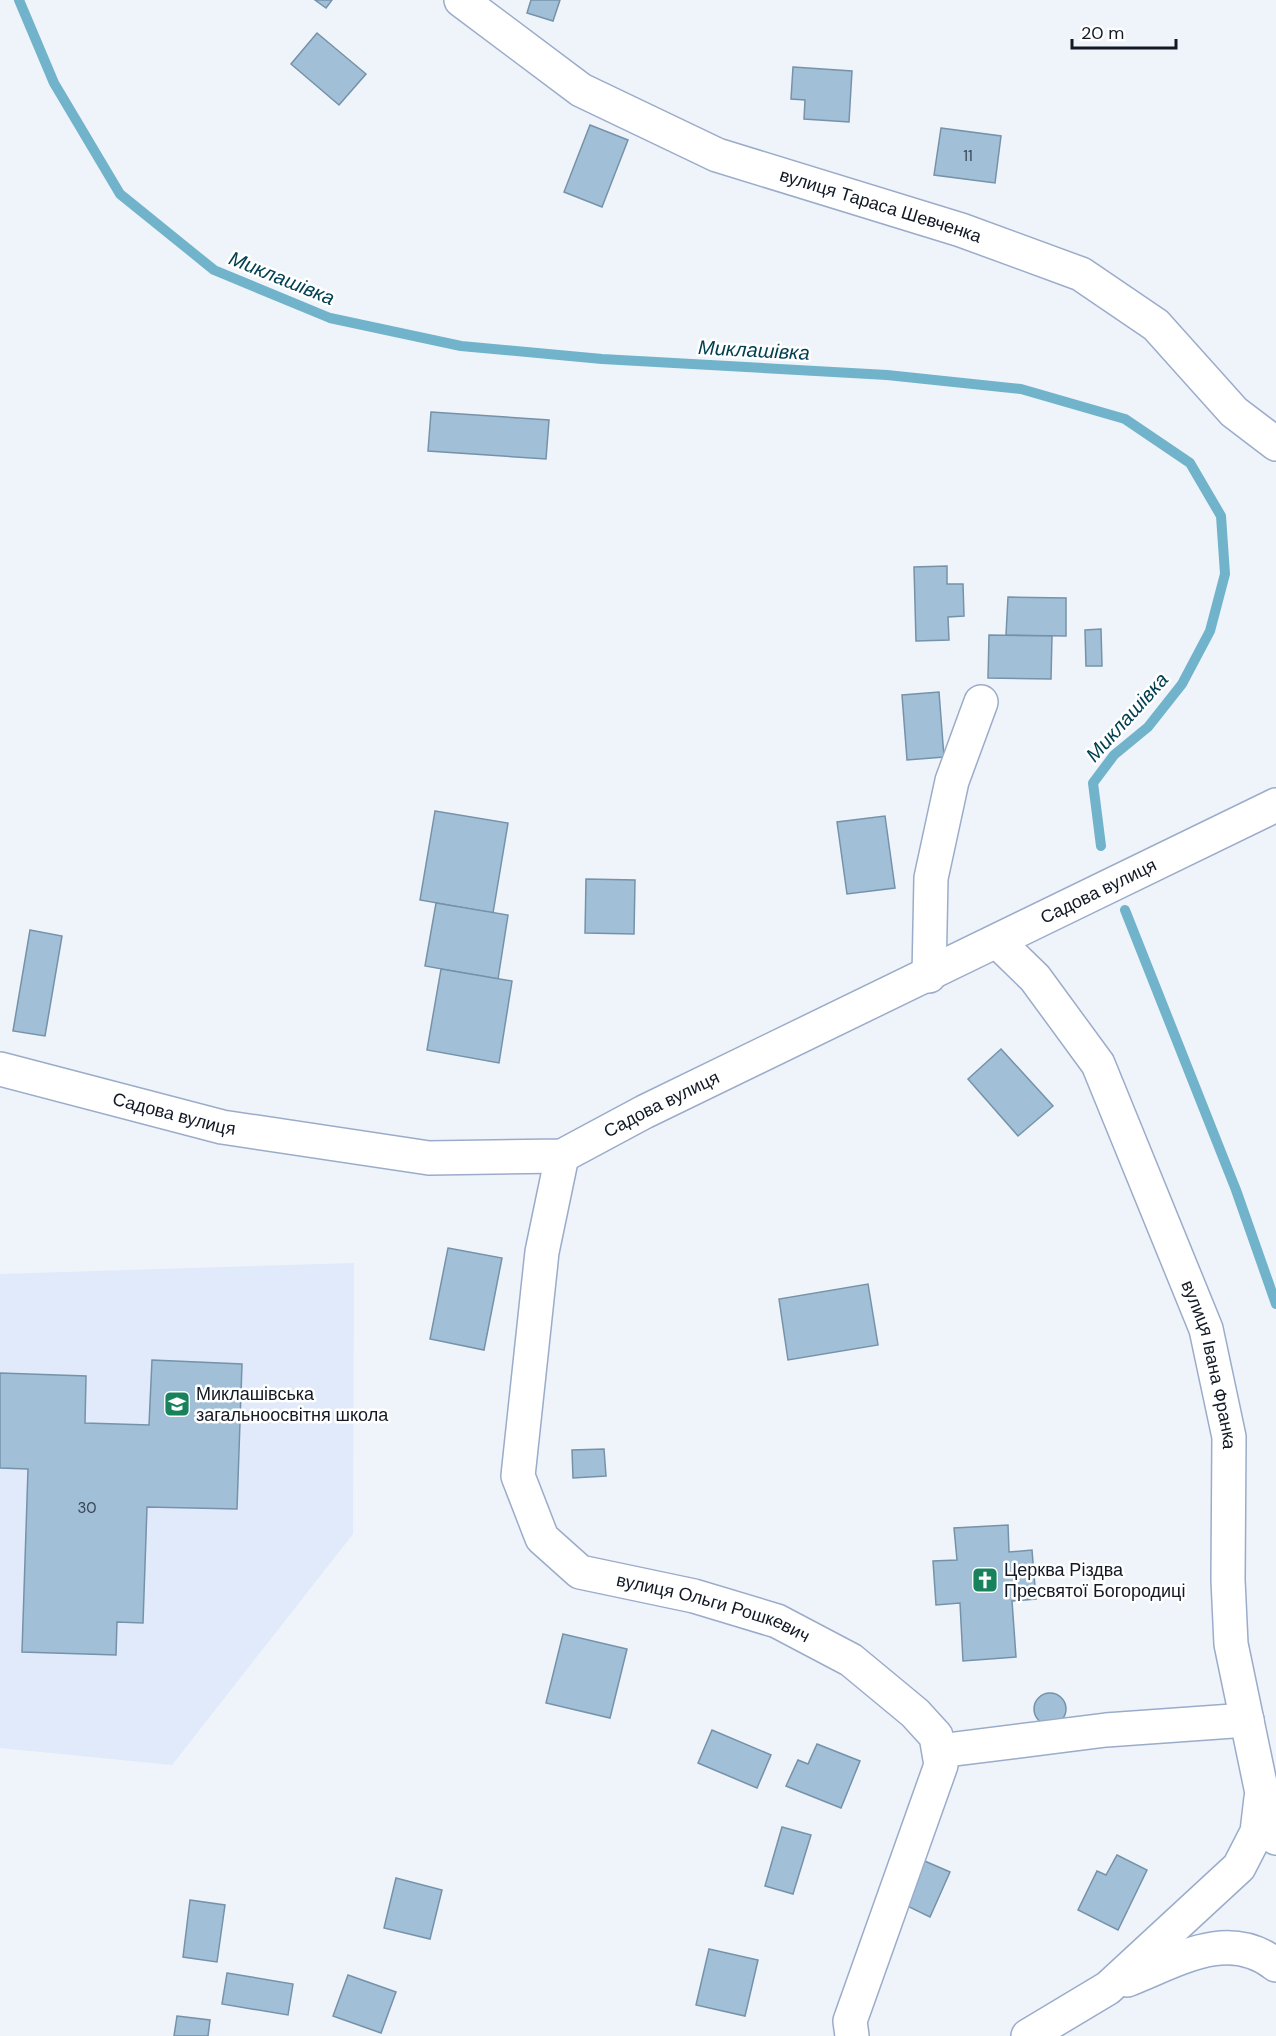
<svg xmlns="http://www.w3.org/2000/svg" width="1276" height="2036" viewBox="0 0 1276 2036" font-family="'DM Sans',sans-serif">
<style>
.built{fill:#e1eafa}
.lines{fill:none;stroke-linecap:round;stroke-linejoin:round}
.stream{stroke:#70b3ca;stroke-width:10}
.building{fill:#a1c0d8;stroke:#7592a9;stroke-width:1.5}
.minor-casing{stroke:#9bacca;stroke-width:36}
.minor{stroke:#fff;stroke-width:33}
.labels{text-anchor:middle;stroke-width:5;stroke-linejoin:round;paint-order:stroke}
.number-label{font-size:15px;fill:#364452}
.street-label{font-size:18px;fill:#131a25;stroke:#fff}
.poi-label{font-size:18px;fill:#131a25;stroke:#fff;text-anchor:start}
.water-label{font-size:20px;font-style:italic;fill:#014050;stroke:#fff}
</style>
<rect width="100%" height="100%" fill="#eff3fa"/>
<path class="built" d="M 354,1263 L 353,1534 L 172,1765 L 0,1748 L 0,1274 Z"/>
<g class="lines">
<g class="stream">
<path d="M 19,0 L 54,83 L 120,194 L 214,270 L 330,318 L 461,346 L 602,359 L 887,375 L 1021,389 L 1125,419 L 1190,463 L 1221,516 L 1225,574 L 1210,631 L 1182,684 L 1148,727 L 1114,755 L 1093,783 L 1101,846"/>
<path d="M 1125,910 L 1236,1190 L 1276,1304"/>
</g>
</g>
<g class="building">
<path d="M 315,0 L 332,0 L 326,8 Z"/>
<path d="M 531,0 L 560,0 L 553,21 L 527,13 Z"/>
<path d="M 317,33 L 366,74 L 339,105 L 291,64 Z"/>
<path d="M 793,67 L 852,71 L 849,122 L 804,119 L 805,100 L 791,99 Z"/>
<path d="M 590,125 L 628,140 L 602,207 L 564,192 Z"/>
<path d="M 941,128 L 1001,136 L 995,183 L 934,175 Z"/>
<path d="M 431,412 L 549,420 L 546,459 L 428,451 Z"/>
<path d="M 947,566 L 947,584 L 963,584 L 964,616 L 948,617 L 949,640 L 916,641 L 914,567 Z"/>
<path d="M 1008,597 L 1066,598 L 1066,636 L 1006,635 Z"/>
<path d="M 1101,629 L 1102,666 L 1086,666 L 1085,630 Z"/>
<path d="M 989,635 L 1052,636 L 1051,679 L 988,678 Z"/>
<path d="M 939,692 L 944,757 L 907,760 L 902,695 Z"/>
<path d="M 435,811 L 508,823 L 493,913 L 420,900 Z"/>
<path d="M 885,816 L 895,888 L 847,894 L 837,822 Z"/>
<path d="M 586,879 L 635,880 L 634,934 L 585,933 Z"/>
<path d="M 436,903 L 508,915 L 498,979 L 425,966 Z"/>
<path d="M 30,930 L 62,936 L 45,1036 L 13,1031 Z"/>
<path d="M 441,969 L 512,981 L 499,1063 L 427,1050 Z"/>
<path d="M 1001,1049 L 1053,1106 L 1018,1136 L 968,1079 Z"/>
<path d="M 448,1248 L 502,1258 L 484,1350 L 430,1339 Z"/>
<path d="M 868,1284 L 878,1345 L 788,1360 L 779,1299 Z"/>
<path d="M 152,1360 L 242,1364 L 237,1509 L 147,1507 L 143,1623 L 117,1622 L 116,1655 L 22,1652 L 28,1469 L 0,1468 L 0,1373 L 86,1376 L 85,1423 L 149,1425 Z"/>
<path d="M 604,1449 L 606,1476 L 573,1478 L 572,1450 Z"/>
<path d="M 1008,1525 L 1009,1552 L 1032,1550 L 1036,1599 L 1012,1601 L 1016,1657 L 963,1661 L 960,1603 L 936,1605 L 933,1561 L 957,1560 L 954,1528 Z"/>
<path d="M 563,1634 L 627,1649 L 610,1718 L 546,1703 Z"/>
<circle cx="1050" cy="1709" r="16"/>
<path d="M 712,1730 L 771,1755 L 757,1788 L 698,1763 Z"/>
<path d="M 817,1744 L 860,1761 L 841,1808 L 786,1786 L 798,1760 L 808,1764 Z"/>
<path d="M 782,1827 L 811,1835 L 793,1894 L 765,1886 Z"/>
<path d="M 1117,1855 L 1147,1870 L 1118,1930 L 1078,1910 L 1097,1871 L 1106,1875 Z"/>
<path d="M 920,1859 L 950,1872 L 930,1917 L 901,1903 Z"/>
<path d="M 396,1878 L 442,1890 L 430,1939 L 384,1928 Z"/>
<path d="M 190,1900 L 225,1905 L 217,1962 L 183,1957 Z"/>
<path d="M 709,1949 L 758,1960 L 745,2016 L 696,2005 Z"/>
<path d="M 227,1973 L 293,1984 L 288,2015 L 222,2004 Z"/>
<path d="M 348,1975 L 396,1992 L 381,2033 L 333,2016 Z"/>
<path d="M 177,2016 L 210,2020 L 208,2036 L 174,2036 Z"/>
</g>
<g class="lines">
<defs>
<g id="minor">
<path id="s1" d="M 461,0 L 581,90 L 717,155 L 961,230 L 1081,274 L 1156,325 L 1234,412 L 1276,444"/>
<path id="s2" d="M 998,942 L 1035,978 L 1098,1064 L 1206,1329 L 1229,1437 L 1228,1580 L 1231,1644 L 1262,1793 L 1276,1838"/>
<path d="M 929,976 L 931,878 L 952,781 L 981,702"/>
<path id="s3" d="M 0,1069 L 222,1127 L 429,1158 L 562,1156 L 644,1112 L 1276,805"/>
<path id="s4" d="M 562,1156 L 542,1252 L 518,1476 L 542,1538 L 580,1572 L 694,1596 L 777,1621 L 851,1660 L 915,1713 L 936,1736 L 941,1765 L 850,2021 L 852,2036"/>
<path d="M 939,1751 L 1106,1730 L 1247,1720"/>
<path d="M 1127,1980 C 1176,1961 1228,1927 1276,1965"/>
<path d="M 1028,2036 L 1108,1988 L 1239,1867 L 1257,1832 L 1261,1798"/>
</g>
</defs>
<use href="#minor" class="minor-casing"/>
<use href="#minor" class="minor"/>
</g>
<defs>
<symbol id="school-square" viewBox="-11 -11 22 22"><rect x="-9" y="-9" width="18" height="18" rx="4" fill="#18825d" stroke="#fff"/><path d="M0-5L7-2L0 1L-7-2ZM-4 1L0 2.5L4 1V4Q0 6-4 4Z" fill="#fff"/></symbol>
<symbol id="church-square" viewBox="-11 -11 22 22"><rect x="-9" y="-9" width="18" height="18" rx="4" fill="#18825d" stroke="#fff"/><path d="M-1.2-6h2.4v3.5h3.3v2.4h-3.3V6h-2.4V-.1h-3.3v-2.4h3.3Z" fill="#fff"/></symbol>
</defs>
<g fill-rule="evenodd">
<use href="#school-square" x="162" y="1389" width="30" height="30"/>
<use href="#church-square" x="970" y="1565" width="30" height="30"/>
</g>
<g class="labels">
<g class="number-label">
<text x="968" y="161">11</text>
<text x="87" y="1513">30</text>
</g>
<g class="street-label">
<text dy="6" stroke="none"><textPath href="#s1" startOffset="472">вулиця Тараса Шевченка</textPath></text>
<text dy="6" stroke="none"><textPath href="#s3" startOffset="1170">Садова вулиця</textPath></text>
<text dy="6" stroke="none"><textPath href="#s3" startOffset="684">Садова вулиця</textPath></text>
<text dy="6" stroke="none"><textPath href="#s3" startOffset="180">Садова вулиця</textPath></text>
<text dy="6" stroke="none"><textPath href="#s2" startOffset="480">вулиця Івана Франка</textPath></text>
<text dy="6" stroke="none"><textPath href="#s4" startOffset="579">вулиця Ольги Рошкевич</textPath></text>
</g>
<g class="poi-label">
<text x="196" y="1400">Миклашівська<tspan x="196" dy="21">загальноосвітня школа</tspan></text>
<text x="1004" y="1576">Церква Різдва<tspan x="1004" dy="21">Пресвятої Богородиці</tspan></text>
</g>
<g class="water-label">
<text transform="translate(282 278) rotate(22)" y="7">Миклашівка</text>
<text transform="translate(754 350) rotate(3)" y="7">Миклашівка</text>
<text transform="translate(1127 717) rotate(-48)" y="7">Миклашівка</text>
</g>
</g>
<path d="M1072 39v9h104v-9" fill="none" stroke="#131a25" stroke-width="3"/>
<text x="1081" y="39" font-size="18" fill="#131a25" stroke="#ffffff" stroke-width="4.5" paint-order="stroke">20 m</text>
</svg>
